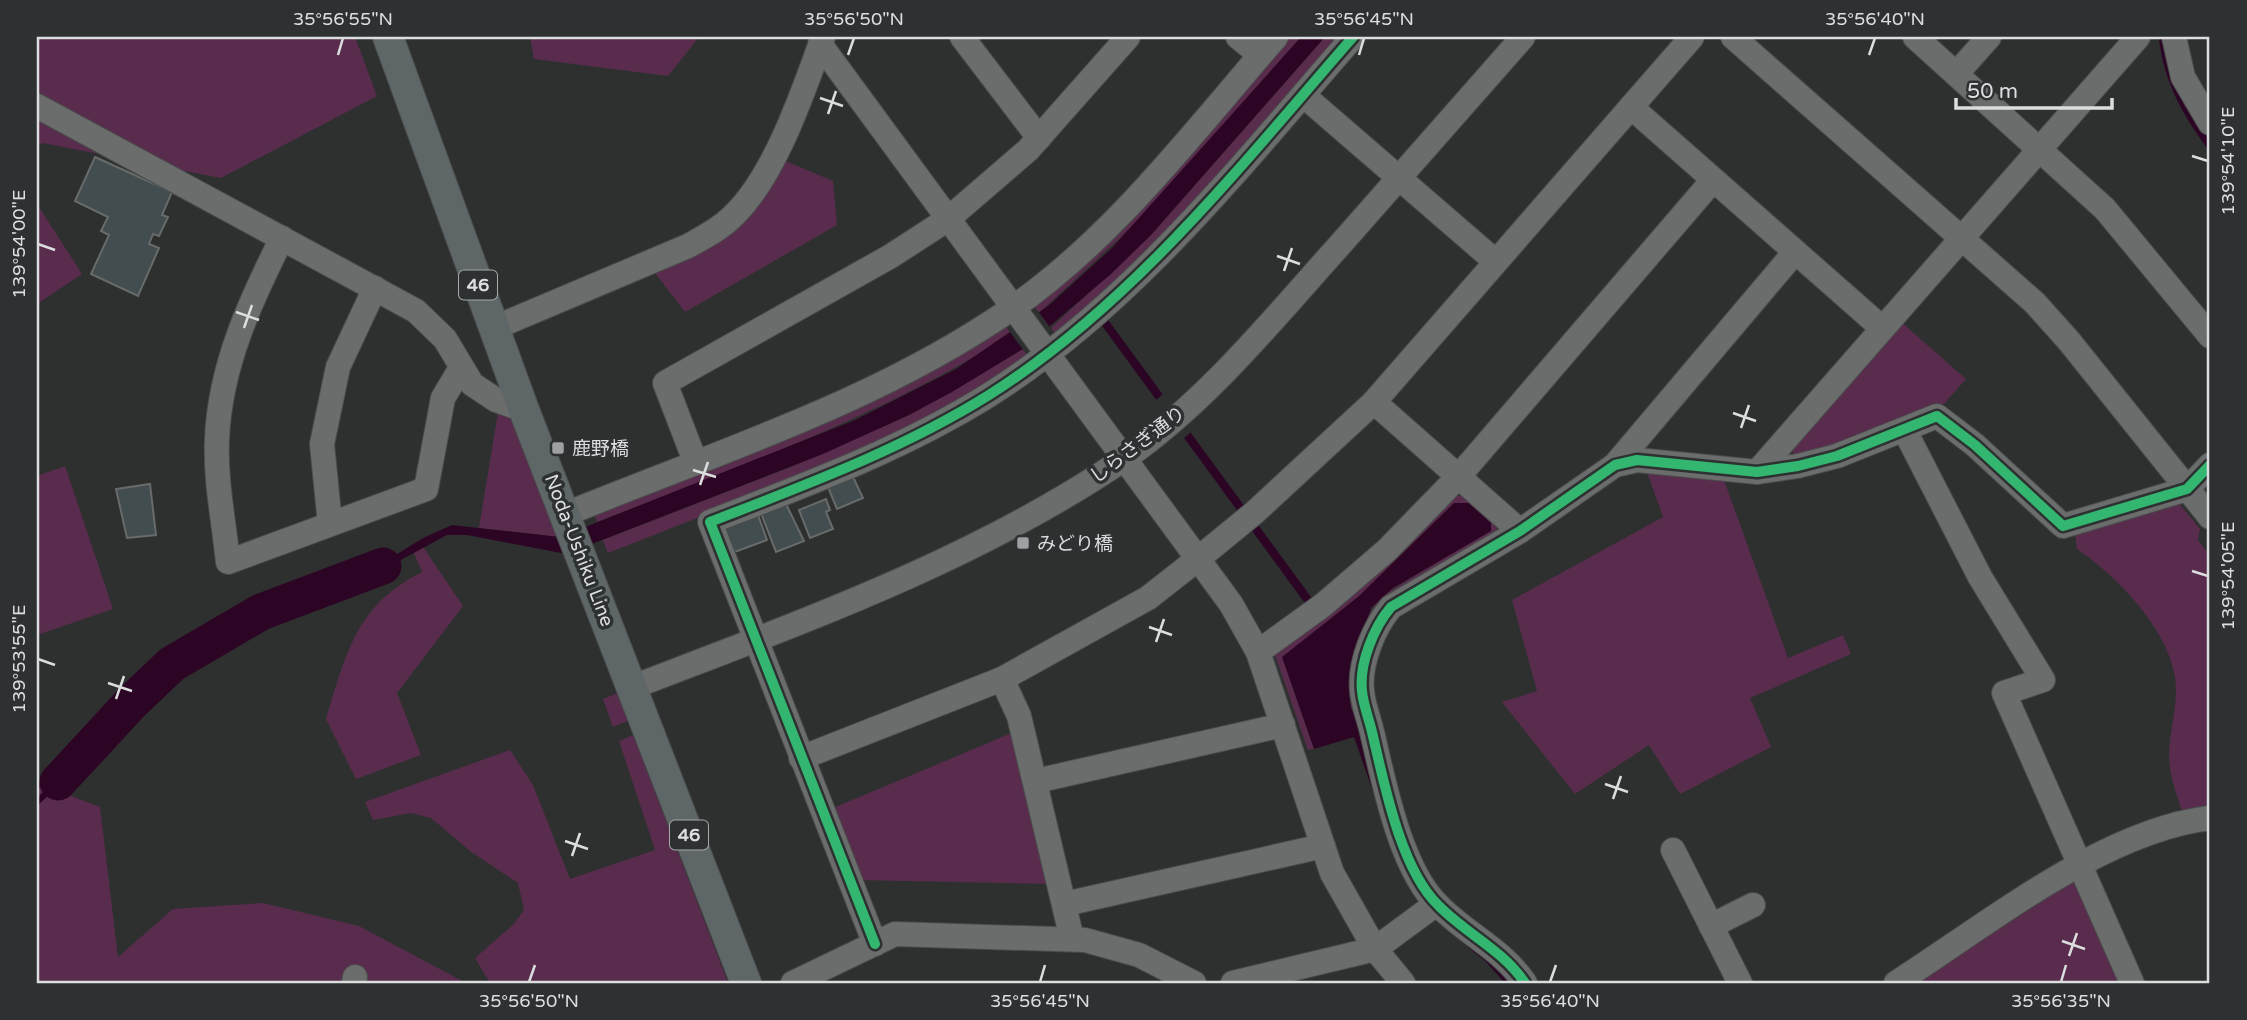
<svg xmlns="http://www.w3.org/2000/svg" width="2247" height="1020" viewBox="0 0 2247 1020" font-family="'Varela Round','Noto Sans JP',sans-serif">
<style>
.green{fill:#592c4d}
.water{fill:#2d0524}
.pier{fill:#2e3030}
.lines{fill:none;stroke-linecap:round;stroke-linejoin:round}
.stream{stroke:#2d0524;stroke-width:6}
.river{stroke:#2d0524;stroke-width:37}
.building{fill:#414d4f;stroke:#696a6a;stroke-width:2}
.minor-casing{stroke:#4a4c4c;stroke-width:26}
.major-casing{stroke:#4a4c4c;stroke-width:32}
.minor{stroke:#6b6c6c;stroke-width:24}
.major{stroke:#5e6667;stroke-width:30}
.cycleway-casing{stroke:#2d3131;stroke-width:15}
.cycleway{stroke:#33b770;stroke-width:10}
.ticks{fill:none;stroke:#dbddde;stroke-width:2.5}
.poi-dot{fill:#9ea0a1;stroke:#2d3131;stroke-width:2.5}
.labels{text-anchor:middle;stroke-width:7;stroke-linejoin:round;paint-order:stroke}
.shield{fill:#2d3131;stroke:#a7a9aa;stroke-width:2}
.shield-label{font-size:18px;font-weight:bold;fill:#dbddde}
.street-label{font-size:19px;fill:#dbddde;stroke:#2d3131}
.poi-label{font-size:19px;fill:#dbddde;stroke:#2d3131;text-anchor:start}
.neatline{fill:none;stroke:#dbddde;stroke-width:2.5}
.ticks-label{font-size:18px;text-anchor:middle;fill:#dbddde}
</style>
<rect width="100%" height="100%" fill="#2e3030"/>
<g class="green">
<path d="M 37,37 L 355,37 L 377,96 L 221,178 L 43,143 L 37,145 Z"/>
<path d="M 530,37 L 699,37 L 668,76 L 534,59 Z"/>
<path d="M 1285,37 L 1301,37 L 1138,221 L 1039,313 L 1031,302 Z"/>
<path d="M 1325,37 L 1343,37 L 1190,212 L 1058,338 L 1051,328 L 1151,235 Z"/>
<path d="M 778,158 L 833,181 L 837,225 L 685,312 L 655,273 Z"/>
<path d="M 37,204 L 82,274 L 37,304 Z"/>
<path d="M 1003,322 L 1011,334 L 1009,336 C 880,416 738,468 597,522 L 593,511 Z"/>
<path d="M 1901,322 L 1966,379 L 1942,406 L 1795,458 L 1791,446 Z"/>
<path d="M 1023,349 L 1029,358 C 900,444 752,496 608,553 L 603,540 L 791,467 L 909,415 Z"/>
<path d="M 498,412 L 516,421 L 559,537 L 479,528 Z"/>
<path d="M 65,466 L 113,609 L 37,635 L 37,476 Z"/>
<path d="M 1647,472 L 1723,477 L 1788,658 L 1843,635 L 1851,654 L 1750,698 L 1771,747 L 1680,794 L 1649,745 L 1575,794 L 1502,702 L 1537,691 L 1512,600 L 1663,517 Z"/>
<path d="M 1454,496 L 1469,496 L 1497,521 L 1496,535 L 1370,624 L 1373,763 L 1351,707 L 1349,692 L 1364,623 L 1380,597 L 1445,557 L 1406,553 L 1358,597 L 1283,657 L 1314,749 L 1308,750 L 1275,655 Z"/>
<path d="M 2177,501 L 2200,529 L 2198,540 L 2210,556 L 2210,811 L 2183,814 C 2177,795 2170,778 2169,757 C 2169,732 2179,703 2175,677 C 2168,629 2116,575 2077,549 L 2075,534 Z"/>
<path d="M 423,547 L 463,606 L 397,693 L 421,755 L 356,779 L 326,719 C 346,654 356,605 422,572 L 414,553 Z"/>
<path d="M 618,693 L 628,721 L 613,727 L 603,699 Z"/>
<path d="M 1014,732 L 1051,884 L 857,880 L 831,809 Z"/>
<path d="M 633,735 L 728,983 L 490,983 L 475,958 L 513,925 L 524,910 L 518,883 L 470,851 L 431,818 L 411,813 L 373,820 L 365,802 L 510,750 L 533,785 L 570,879 L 655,850 L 619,741 Z"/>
<path d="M 37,787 L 47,787 L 100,807 L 118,957 L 173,909 L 263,903 L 359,926 L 466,983 L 37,983 Z"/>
<path d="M 2071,883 L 2077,884 L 2124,978 L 2111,983 L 1915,983 Z"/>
</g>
<g class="water">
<path d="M 1301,37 L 1325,37 L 1151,235 L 1111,274 L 1023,349 L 952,392 L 909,415 L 823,454 L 566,554 L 467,535 L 447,535 L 397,562 L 338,585 L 336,581 L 381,564 L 423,538 L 452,525 L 560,537 L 855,420 L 956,369 L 1048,306 L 1112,248 Z"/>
<path d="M 2167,38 L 2193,116 L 2210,139 L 2210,152 C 2184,117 2164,83 2159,39 Z"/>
<path d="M 1106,317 L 1314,601 L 1307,606 L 1100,323 Z"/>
<path d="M 1454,503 L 1469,503 L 1491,523 L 1491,531 L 1393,588 L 1371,608 L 1353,665 L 1349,692 L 1351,707 L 1410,865 L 1516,983 L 1505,983 L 1485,961 L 1432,918 L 1386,829 L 1354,737 L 1314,749 L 1282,657 L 1358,597 Z"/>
</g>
<g class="pier">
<path d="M 1037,310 L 1053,331 L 1025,352 L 1009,331 Z"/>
<path d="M 1163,394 L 1191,432 L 1183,439 L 1156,400 Z"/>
</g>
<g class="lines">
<g class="stream">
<path d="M 37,785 L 56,783"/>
<path d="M 37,802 L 58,782"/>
</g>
<path class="river" d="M 58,782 L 132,702 L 172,664 L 261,612 L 383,566"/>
</g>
<g class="building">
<path d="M 95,157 L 172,192 L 162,215 L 168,217 L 159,236 L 153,234 L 149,244 L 159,248 L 138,296 L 91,274 L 109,235 L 101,231 L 108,217 L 75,201 Z"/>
<path d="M 853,477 L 863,498 L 837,509 L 828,487 Z"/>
<path d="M 150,484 L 156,535 L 127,538 L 116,489 Z"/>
<path d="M 826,499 L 830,510 L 826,512 L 833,529 L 810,538 L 799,510 Z"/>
<path d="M 786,504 L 804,541 L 776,552 L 761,513 Z"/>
<path d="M 758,515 L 767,540 L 732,553 L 723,529 Z"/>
</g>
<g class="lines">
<defs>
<g id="minor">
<path d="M 962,37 L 1039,138"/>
<path d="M 1238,37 L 1260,55"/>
<path d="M 1733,37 L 2035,303 L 2069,341 L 2210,517"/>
<path d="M 1915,37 L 2105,209 L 2210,336"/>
<path d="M 2174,37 L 2183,77 L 2210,123"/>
<path d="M 820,44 L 1231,604 L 1258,652 L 1332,873 L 1375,949 L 1403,983"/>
<path d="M 1957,73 L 1989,37"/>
<path d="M 1303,95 L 1495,261"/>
<path d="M 37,106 L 416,311 L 445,339 L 472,384 L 496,400 L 524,410"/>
<path d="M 1631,107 L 1882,328"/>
<path d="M 282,238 C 250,302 220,366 217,439 C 215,480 224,522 228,562 L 426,489 L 443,398 L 461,368"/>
<path d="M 494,328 L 688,246 C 704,237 720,229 733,216 C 775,176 803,92 823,37"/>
<path d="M 1374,402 L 1520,531"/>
<path d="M 1905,431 L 1980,577 L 2043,680 L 2004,693 L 2132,983"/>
<path d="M 695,461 L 665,383 L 891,256 L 948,219 L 1028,150 L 1128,37"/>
<path d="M 1615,465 L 1795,252"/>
<path d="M 1757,472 L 2138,37"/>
<path d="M 566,514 C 717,452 875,403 1011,309 C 1115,237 1194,131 1276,37"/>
<path d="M 330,524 L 322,444 L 338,367 L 375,288"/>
<path d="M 1258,652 L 1323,605 L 1387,550 L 1459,476 L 1713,180"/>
<path d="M 1002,679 L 1019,716 L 1072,939"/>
<path d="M 633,687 C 801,622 974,561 1124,459 C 1199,407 1261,334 1321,266 C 1389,190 1456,113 1523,37"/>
<path d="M 801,758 L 1002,679 L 1148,598 L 1199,558 L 1254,513 L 1374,402 L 1692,37"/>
<path d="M 1036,781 L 1283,725"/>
<path d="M 1673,850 L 1740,983"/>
<path d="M 1065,904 L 1323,846"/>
<path d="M 1711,926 L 1753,905"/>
<path d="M 875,944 L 710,522 C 805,485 901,450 989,395 C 1133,304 1242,164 1353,37"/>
<path d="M 354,983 L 355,977"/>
<path d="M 793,983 L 895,934 L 1085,940 L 1139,955 L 1194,983"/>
<path d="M 1233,983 L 1375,949 L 1436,904"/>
<path d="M 1525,983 C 1502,949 1466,934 1438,905 C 1400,868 1384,782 1372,732 C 1369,719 1363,704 1362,691 C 1359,663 1374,627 1391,607 L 1520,531 L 1615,465 L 1637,460 L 1757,472 L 1798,466 L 1837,456 L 1937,416 L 1975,445 L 2063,526 L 2187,489 L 2210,465"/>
<path d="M 1896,983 C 1985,926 2104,830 2210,818"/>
</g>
<path id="major" d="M 388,37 L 524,410 L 746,983"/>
</defs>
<use href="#minor" class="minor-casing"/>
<use href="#major" class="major-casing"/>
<use href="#minor" class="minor"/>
<use href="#major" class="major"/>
<defs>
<g id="cycleway">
<path d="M 875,944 L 710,522 C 805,485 901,450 989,395 C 1133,304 1242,164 1353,37"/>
<path d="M 1525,983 C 1502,949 1466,934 1438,905 C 1400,868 1384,782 1372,732 C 1369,719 1363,704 1362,691 C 1359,663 1374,627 1391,607 L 1520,531 L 1615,465 L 1637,460 L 1757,472 L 1798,466 L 1837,456 L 1937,416 L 1975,445 L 2063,526 L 2187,489 L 2210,465"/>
</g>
</defs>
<use href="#cycleway" class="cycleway-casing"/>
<use href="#cycleway" class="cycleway"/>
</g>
<path class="ticks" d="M 338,55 L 343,38M 848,55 L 854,38M 1359,55 L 1364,38M 1869,55 L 1875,38M 820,98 L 843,106M 828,114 L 836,91M 2192,156 L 2208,161M 38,244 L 55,250M 1277,256 L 1300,264M 1284,271 L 1292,248M 236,312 L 259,320M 244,328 L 252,305M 1733,413 L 1756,421M 1741,428 L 1749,405M 693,470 L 716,477M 700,485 L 708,462M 2192,571 L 2208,576M 1149,627 L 1172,635M 1156,642 L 1164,619M 38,659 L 55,665M 108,683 L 132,691M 116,699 L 124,676M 1605,784 L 1628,792M 1613,799 L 1621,776M 565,841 L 588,849M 572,856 L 580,833M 2062,941 L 2085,949M 2069,956 L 2077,933M 529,982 L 535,965M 1040,982 L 1045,965M 1550,982 L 1556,965M 2061,982 L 2066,965"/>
<g class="poi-dot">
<rect x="551" y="441" width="14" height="14" rx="3.5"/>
<rect x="1016" y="536" width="14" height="14" rx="3.5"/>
</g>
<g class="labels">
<g class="shield">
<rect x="459" y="270.5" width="38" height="29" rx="5"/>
<rect x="670" y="820.5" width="38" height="29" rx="5"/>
</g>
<g class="shield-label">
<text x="478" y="291">46</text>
<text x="689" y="841">46</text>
</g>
<g class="street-label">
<text transform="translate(1137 444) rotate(-37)" y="7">しらさぎ通り</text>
<text transform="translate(580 550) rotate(69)" y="7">Noda-Ushiku Line</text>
</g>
<g class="poi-label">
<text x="572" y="455">鹿野橋</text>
<text x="1037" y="550">みどり橋</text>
</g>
</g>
<rect width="2247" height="1020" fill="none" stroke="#2d3131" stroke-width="77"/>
<path d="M1956 98v10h156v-10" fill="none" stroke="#dbddde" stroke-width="3.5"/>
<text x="1967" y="98" font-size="21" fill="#dbddde" stroke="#2d3131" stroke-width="5" paint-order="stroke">50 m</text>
<rect x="38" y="38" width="2170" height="944" class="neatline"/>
<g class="ticks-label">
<text x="343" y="25">35°56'55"N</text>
<text x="854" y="25">35°56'50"N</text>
<text x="1364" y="25">35°56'45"N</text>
<text x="1875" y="25">35°56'40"N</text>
<text transform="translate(2228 161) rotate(-90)" y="6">139°54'10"E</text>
<text transform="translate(19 244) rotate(-90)" y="6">139°54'00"E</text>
<text transform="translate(2228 576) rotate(-90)" y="6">139°54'05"E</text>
<text transform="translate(19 659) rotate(-90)" y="6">139°53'55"E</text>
<text x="529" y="1007">35°56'50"N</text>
<text x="1040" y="1007">35°56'45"N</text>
<text x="1550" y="1007">35°56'40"N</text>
<text x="2061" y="1007">35°56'35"N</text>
</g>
</svg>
